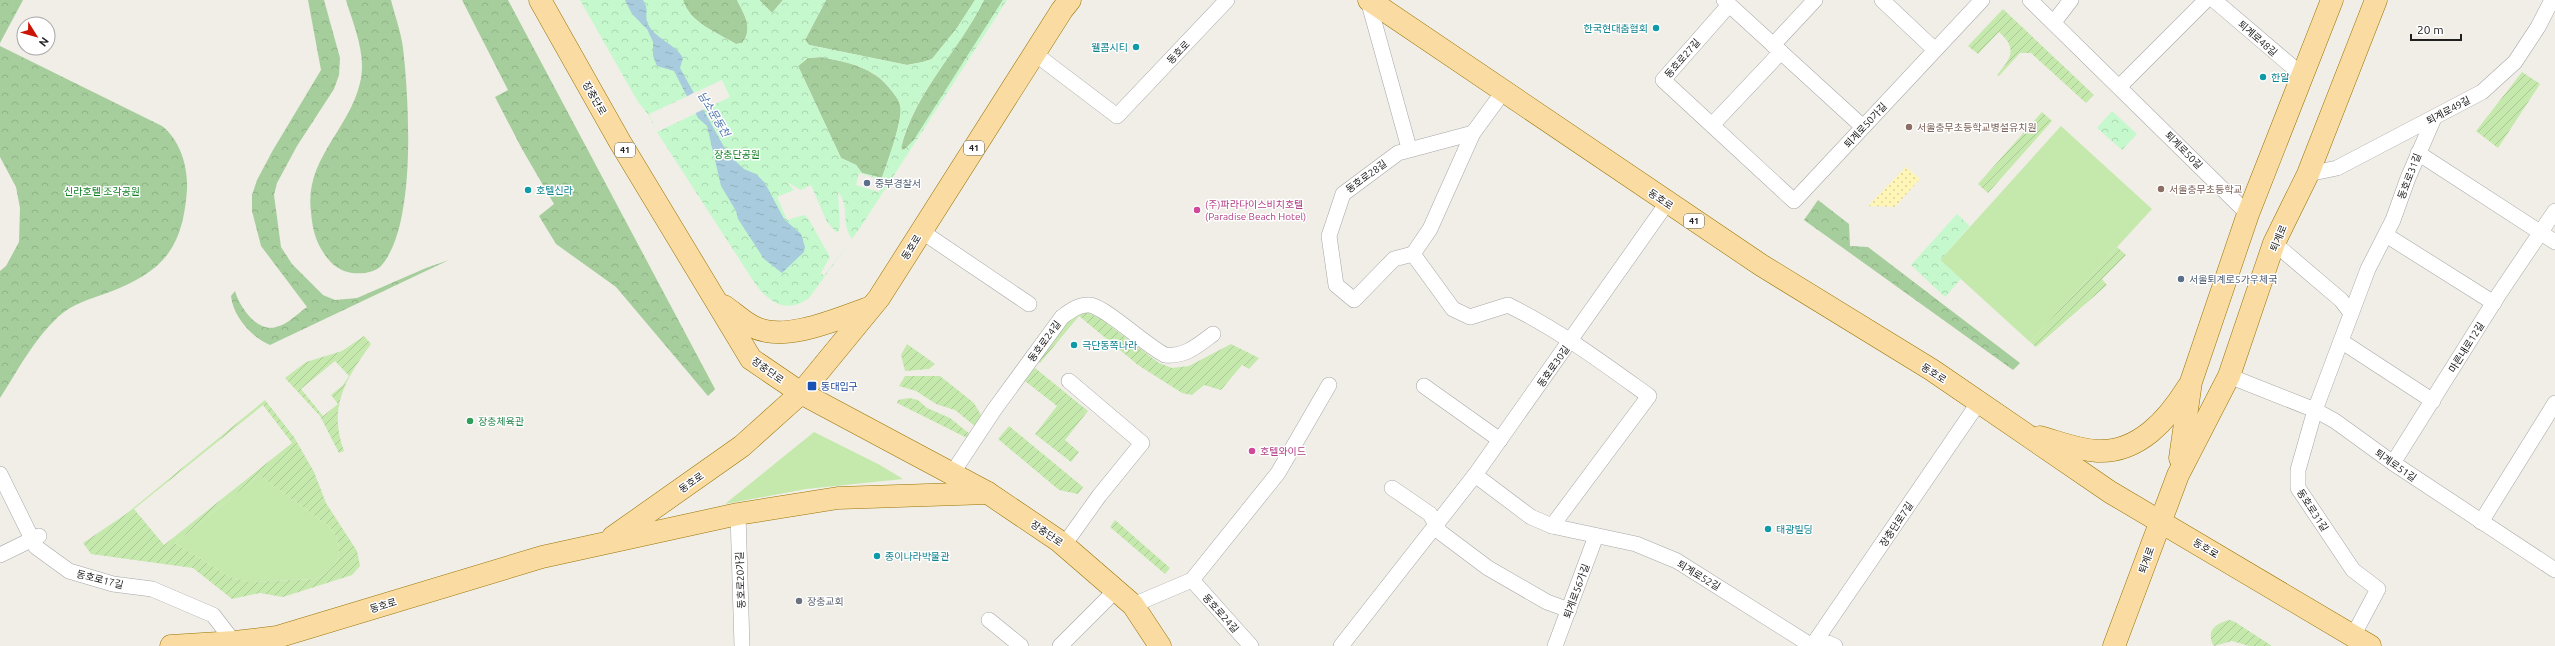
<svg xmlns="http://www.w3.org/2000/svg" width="2555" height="646" viewBox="0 0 2555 646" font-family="Ubuntu,'Noto Sans KR',sans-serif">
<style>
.grass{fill:#c5e9ad}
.forest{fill:url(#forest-crowns)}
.sand{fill:url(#sand-dots)}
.park{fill:url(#park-crowns);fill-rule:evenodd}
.garden{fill:url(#garden-furrows);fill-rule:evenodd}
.water{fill:url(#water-ripples)}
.pier{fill:#f0eee6}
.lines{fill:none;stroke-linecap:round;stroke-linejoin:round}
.minor-casing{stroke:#a7a7a7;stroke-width:16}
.primary-casing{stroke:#987403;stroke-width:23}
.minor{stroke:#fff;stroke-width:15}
.primary{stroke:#fadba1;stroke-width:22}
.culture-dot{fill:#0f9aa8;stroke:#fff;stroke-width:1.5}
.education-dot{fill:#8d6e63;stroke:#fff;stroke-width:1.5}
.service-dot{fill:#5c6f8a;stroke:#fff;stroke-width:1.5}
.hotel-dot{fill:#d1479c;stroke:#fff;stroke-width:1.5}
.transit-dot{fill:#1a4fb4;stroke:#fff;stroke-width:1.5}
.leisure-dot{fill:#2e9e5b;stroke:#fff;stroke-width:1.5}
.worship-dot{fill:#6b7280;stroke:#fff;stroke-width:1.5}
.labels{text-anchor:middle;stroke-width:3;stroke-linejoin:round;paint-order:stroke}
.shield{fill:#fff;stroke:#636363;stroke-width:1}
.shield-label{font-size:9px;font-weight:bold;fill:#202020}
.culture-label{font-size:10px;fill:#0d838f;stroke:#fff;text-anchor:start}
.street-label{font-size:10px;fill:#202020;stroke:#fff}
.education-label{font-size:10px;fill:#785e54;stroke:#fff;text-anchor:start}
.park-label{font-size:10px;fill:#0e7e21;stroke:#fff}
.service-label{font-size:10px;fill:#4e5e75;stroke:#fff;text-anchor:start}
.hotel-label{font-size:10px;fill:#b23c85;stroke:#fff;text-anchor:start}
.transit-label{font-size:10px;fill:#164399;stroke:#fff;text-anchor:start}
.leisure-label{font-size:10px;fill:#27864d;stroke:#fff;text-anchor:start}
.worship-label{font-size:10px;fill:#5b616d;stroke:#fff;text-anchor:start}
.water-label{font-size:11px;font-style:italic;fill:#4d75ae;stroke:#fff}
</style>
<defs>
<pattern id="forest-crowns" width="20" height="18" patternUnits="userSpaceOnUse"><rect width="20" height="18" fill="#a6ce9c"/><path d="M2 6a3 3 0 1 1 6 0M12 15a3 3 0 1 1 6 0" fill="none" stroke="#8fb186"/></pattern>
<pattern id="sand-dots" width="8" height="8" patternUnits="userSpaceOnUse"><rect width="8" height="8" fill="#fef5b7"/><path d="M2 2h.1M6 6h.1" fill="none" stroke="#d9d29d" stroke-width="1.8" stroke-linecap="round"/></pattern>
<pattern id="park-crowns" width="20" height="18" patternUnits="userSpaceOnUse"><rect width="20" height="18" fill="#c5f9cd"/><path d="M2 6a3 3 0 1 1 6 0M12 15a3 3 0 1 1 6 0" fill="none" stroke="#a9d5b0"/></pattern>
<pattern id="garden-furrows" width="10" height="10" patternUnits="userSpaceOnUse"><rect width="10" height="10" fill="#c5e9ad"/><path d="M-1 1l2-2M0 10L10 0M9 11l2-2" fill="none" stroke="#a9c895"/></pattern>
<pattern id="water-ripples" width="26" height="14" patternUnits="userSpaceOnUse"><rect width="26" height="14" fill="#a8ccdd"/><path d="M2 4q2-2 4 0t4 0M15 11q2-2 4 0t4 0" fill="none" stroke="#90afbd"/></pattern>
</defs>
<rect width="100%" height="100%" fill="#f0eee6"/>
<g class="grass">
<path d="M 2061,126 L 2152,209 L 2030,342 L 1940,260 Z"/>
<path d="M 814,432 L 880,465 L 903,479 L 806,489 L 725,504 Z"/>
<path d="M 259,475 L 327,525 C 348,544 340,570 315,579 L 251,582 L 230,577 L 175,543 Z"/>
</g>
<g class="forest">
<path d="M 0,0 L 23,0 L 0,43 Z"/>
<path d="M 308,0 L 324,0 L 340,58 L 339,75 L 334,89 L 297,146 L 277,183 L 274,195 L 281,247 L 292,264 L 323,295 L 335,300 L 357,298 L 426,268 L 449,260 L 270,345 C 251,337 233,316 231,296 L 235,291 C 239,306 257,333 276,327 C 287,325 298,313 307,307 L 261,246 L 252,211 L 252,195 L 257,180 L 273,150 L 321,70 Z"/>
<path d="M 346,0 L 391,0 C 395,16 401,32 403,48 C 409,99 417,226 381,266 C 374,273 361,274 352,273 C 337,271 327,260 320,247 C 314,236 312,224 311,212 C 304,160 349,130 360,83 C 367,55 354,27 346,0 Z"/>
<path d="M 462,0 L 508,0 L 715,389 L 708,396 L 616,287 L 556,244 L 539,216 L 554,204 L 522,149 L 495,97 L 508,90 Z"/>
<path d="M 683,0 L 737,0 C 744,14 754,29 742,43 L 736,44 C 716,32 690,23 683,0 Z"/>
<path d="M 759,0 L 783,0 L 772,13 Z"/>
<path d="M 826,0 L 975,0 L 957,28 L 932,59 L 923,62 L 907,65 L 809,45 L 805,40 Z"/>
<path d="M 984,0 L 1003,0 L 914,140 L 904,150 L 901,148 C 916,90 958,52 984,0 Z"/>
<path d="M 0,46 L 162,126 C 180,140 188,166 187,189 C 183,249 163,272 107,293 C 90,299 72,304 58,317 C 34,339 18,370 0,398 L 0,271 L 6,266 L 19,242 L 20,208 L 16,187 L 0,157 Z"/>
<path d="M 821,57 C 847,62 874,67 891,90 C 895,95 899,100 901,106 C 903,120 887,163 882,178 L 862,173 L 856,165 L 841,158 L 798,66 L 808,58 Z"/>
<path d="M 1818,200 L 1849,224 L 1850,246 L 1868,247 L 2020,363 L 2013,370 L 1804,220 Z"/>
</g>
<path class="sand" d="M 1906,167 L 1920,179 L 1895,207 L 1868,206 Z"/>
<g class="park">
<path d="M 580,0 L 683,0 C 690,23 716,32 736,44 L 742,43 C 754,29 744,14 737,0 L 759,0 L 772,13 L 783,0 L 826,0 L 805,40 L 809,45 L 907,65 L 923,62 L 932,59 L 957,28 L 975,0 L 984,0 C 958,53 916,89 901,147 L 904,150 L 914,140 L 1003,0 L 1007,0 L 860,228 L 809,298 C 787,314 770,303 756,285 L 657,132 L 648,114 L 638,102 ZM 821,57 C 847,62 875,67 891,90 C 895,95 899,99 900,106 C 903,120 887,163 882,178 L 862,173 L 856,165 L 841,158 L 798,66 L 808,58 ZM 722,80 L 730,97 L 657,132 L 649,114 ZM 859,173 L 883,180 L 879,192 L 856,185 ZM 787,182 L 801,190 L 811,185 L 827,222 L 837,233 L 840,228 L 838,192 C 851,208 840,223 852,239 L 824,276 L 821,273 L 830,257 L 808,218 L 804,215 L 787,220 L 777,197 L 794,190 Z"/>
<path d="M 2112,111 L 2137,134 L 2122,150 L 2097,128 Z"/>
<path d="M 1957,214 L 1970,226 L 1940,260 L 1961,279 L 1945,297 L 1911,265 Z"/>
</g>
<g class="garden">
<path d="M 2003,9 L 2094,95 L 2086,103 L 2031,53 L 2020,53 L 1999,76 L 1997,75 C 2011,58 2018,49 1999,32 L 1978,54 L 1968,46 Z"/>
<path d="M 2522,72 L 2540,84 L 2498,148 L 2476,131 Z"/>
<path d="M 2042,112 L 2052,121 L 1988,193 L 1978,184 Z"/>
<path d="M 2117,247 L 2126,255 L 2102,279 L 2107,285 L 2036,347 L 2030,342 Z"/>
<path d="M 1087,312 L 1101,319 L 1159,363 L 1172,368 L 1189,366 L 1231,344 L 1259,358 L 1249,369 L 1242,365 L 1221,390 L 1204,385 L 1192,395 L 1182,393 L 1138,365 L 1079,316 L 1040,363 L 1036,359 L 1074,314 Z"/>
<path d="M 364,336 L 371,344 C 345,380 328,407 344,451 L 339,453 L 320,416 L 285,378 L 306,362 L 342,351 ZM 335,361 L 349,376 L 343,385 L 331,395 L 338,404 L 323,416 L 301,389 Z"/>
<path d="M 907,344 L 935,364 L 929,369 L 905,371 L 901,355 Z"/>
<path d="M 1035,368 L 1088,411 L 1065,440 L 1079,452 L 1071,462 L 1035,434 L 1057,406 L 1025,381 Z"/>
<path d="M 905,376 L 940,376 L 974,403 L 982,417 L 976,427 L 955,410 L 936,404 L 916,391 L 899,386 Z"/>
<path d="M 909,398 L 918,400 L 927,408 L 950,418 L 971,435 L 968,438 L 965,437 L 897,403 L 898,400 Z"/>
<path d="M 265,400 L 294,437 L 314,472 L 326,503 L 357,551 L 360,566 L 352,575 L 283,597 L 260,593 L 232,599 L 193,568 L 91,554 L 83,543 L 126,514 ZM 263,405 L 292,443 L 164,545 L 134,509 ZM 259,475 L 327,525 C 348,544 340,570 315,579 L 251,582 L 230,577 L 175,543 Z"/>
<path d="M 1009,426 L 1083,487 L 1078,494 L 1059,490 L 998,439 Z"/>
<path d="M 1115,520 L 1170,568 L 1165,574 L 1110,527 Z"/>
<path d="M 2230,620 L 2235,622 L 2272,646 L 2249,646 L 2232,641 L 2214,646 C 2205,631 2216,623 2230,620 Z"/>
</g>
<path class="water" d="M 625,0 L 643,0 C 649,8 645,14 647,22 C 654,39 675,43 683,58 L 680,68 L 728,154 L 744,169 L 756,174 L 765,183 L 784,219 L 801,234 L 805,247 L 804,252 L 782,273 L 764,259 L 738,219 L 736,211 L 721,186 L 707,126 L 698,118 L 674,71 L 657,66 L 653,56 L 653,42 L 647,29 L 632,14 Z"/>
<path class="pier" d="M 695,92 L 704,109 L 694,114 L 686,97 Z"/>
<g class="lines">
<defs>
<g id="minor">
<path d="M 1368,0 L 1409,148"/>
<path d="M 1724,0 L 1863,127"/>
<path d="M 1882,0 L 1935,50"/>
<path d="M 2030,0 L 2248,214"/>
<path d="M 2214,0 L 2302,75"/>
<path d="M 1729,5 L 1663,80 L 1794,201 L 1982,0"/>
<path d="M 2054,22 L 2071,0"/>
<path d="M 1773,45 L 1815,0"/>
<path d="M 1034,53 L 1117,116 L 1227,0"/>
<path d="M 2120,86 L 2206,0"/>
<path d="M 1712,125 L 1781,52"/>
<path d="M 2418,153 L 2555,242"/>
<path d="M 2308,174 L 2337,168 L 2482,92 L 2515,62 L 2538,27 L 2552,0"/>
<path d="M 921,231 L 1029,304"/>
<path d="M 2386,235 L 2494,303"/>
<path d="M 2274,243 L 2341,300 L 2351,313"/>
<path d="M 1413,254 L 1453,309 L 1470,317 L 1508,305 C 1559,330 1603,363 1649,396 L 1552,526"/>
<path d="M 1413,254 L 1394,259 L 1354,300 L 1336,285 L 1329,236 L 1343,194 L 1398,153 L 1473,133"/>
<path d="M 1413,254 L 1430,229 L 1473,133 L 1503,92"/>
<path d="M 2341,341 L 2433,401"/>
<path d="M 2229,376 L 2315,410 L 2335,421 L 2393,463 L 2555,570"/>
<path d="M 1424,386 L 1500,440"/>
<path d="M 2393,463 L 2499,294 L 2555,211"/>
<path d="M 953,472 L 994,410 L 1062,317 C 1070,311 1079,304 1090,305 C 1107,308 1145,345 1165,355 C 1185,357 1197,346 1213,334"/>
<path d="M 0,474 L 36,547 L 69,571 L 113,584 L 152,589 L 213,615 L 237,646"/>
<path d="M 1475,475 L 1531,517 L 1552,526 L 1636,544 L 1677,561 L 1812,646 L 1828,643 L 1835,646"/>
<path d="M 1392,488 L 1430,514 L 1440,532 L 1488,568 L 1547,602 L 1569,610"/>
<path d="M 738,514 L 742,646"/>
<path d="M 2481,522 L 2555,403"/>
<path d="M 1064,545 L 1099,496 L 1142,443 L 1069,381"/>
<path d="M 0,555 L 39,536"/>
<path d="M 1192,580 L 1251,646"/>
<path d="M 1133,605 L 1192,580 L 1278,473 L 1329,385"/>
<path d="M 989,620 L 1021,646"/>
<path d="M 2353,636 L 2378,589 L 2353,570 L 2298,488 L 2298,470 L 2315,410 L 2368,269 L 2393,220 L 2408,178 L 2434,118"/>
<path d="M 1060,646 L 1116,590"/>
<path d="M 1341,646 L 1475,475 L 1667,203"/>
<path d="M 1555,646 L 1596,536"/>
<path d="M 1812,646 L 1979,402"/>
</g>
<g id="primary">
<path d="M 540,0 L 620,142 L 751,359 L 801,393 L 988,493 L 1059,541 L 1133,605 L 1160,646"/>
<path d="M 1369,0 L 1761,265 L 1932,370 L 2110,492 L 2370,646"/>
<path d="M 724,306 C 733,312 742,321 752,326 C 783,344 840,318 871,307"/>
<path d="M 2040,437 C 2058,442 2078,450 2097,451 C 2139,453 2168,419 2188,387"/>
<path d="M 2180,458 L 2191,382 L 2248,214 L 2332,0"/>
<path d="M 613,537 L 742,446 L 801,393 L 879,298 L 1062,10 L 1070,0"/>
<path d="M 171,646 L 235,642 L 277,637 L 542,557 L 738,514 L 838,498 L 988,493"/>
<path d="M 2114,646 L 2178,475 L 2229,376 L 2274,243 L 2308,174 L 2376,0"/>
</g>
</defs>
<use href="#minor" class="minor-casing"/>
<use href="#primary" class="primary-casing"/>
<use href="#minor" class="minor"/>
<use href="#primary" class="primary"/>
</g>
<g class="culture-dot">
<circle cx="1656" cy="28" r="4"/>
<circle cx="1136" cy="47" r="4"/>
<circle cx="2263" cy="77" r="4"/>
<circle cx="528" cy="190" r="4"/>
<circle cx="1074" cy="345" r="4"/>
<circle cx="1768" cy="529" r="4"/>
<circle cx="877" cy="556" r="4"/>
</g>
<g class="education-dot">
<circle cx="1909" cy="127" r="4"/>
<circle cx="2161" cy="189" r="4"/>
</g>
<g class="service-dot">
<circle cx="867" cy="183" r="4"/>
<circle cx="2181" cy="279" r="4"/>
</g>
<g class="hotel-dot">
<circle cx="1197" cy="210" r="4"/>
<circle cx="1252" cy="451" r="4"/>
</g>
<rect class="transit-dot" x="807" y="381" width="10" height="10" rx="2"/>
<circle class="leisure-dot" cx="470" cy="421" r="4"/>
<circle class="worship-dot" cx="799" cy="601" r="4"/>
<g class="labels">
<g class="shield">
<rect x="964" y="141" width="20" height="14" rx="3"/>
<rect x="615" y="143" width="20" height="14" rx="3"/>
<rect x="1684" y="214" width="20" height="14" rx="3"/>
</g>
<g class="shield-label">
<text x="974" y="151">41</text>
<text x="625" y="153">41</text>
<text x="1694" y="224">41</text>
</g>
<g class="culture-label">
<text x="1648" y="32" text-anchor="end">한국현대춤협회</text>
<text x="1128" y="51" text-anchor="end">웰콤시티</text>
<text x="2271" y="81">한알</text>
<text x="536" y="194">호텔신라</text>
<text x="1082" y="349">극단동쪽나라</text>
<text x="1776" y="533">태광빌딩</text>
<text x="885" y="560">종이나라박물관</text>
</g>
<g class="street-label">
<text transform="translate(2258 38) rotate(41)" y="4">퇴계로48길</text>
<text transform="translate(1178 52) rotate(-46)" y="4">동호로</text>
<text transform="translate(1682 58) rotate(-49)" y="4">동호로27길</text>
<text transform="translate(595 98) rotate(60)" y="4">장충단로</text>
<text transform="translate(2448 110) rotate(-28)" y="4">퇴계로49길</text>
<text transform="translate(1865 125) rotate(-47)" y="4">퇴계로50가길</text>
<text transform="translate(2184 150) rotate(45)" y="4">퇴계로50길</text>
<text transform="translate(1366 176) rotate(-36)" y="4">동호로28길</text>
<text transform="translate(2409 176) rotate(-69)" y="4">동호로31길</text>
<text transform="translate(1661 199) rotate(34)" y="4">동호로</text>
<text transform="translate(2278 238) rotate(-67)" y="4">퇴계로</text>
<text transform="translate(911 247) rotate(-58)" y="4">동호로</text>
<text transform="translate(1044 341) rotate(-54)" y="4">동호로24길</text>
<text transform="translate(2466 347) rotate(-58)" y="4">마른내로12길</text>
<text transform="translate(1553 366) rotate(-55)" y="4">동호로30길</text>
<text transform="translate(768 370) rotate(36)" y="4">장충단로</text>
<text transform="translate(1934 373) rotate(33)" y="4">동호로</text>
<text transform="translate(2396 465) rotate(35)" y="4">퇴계로51길</text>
<text transform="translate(691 482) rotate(-35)" y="4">동호로</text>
<text transform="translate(2313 510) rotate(57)" y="4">동호로31길</text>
<text transform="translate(1896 524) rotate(-56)" y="4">장충단로7길</text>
<text transform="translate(1047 533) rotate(35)" y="4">장충단로</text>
<text transform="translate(2206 548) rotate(31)" y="4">동호로</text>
<text transform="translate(2146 560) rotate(-70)" y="4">퇴계로</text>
<text transform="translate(1699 575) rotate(31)" y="4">퇴계로52길</text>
<text transform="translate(100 579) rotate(14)" y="4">동호로17길</text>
<text transform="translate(740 580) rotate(-92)" y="4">동호로20가길</text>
<text transform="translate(1576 591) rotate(-70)" y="4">퇴계로56가길</text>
<text transform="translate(383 605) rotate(-17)" y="4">동호로</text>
<text transform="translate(1221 613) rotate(48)" y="4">동호로24길</text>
</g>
<g class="education-label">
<text x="1917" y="131">서울충무초등학교병설유치원</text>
<text x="2169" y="193">서울충무초등학교</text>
</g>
<g class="park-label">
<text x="737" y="158">장충단공원</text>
<text x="102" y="195">신라호텔 조각공원</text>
</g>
<g class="service-label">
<text x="875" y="187">중부경찰서</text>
<text x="2189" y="283">서울퇴계로5가우체국</text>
</g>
<g class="hotel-label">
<text x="1205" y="208">(주)파라다이스비치호텔<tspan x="1205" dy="12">(Paradise Beach Hotel)</tspan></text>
<text x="1260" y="455">호텔와이드</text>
</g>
<g class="transit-label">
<text x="821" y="390">동대입구</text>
</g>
<g class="leisure-label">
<text x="478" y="425">장충체육관</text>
</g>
<g class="worship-label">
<text x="807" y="605">장충교회</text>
</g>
<g class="water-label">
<text transform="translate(714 114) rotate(59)" y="4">남소문동천</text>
</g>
</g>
<g transform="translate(36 36) rotate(127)"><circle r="19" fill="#ffffff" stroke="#a6a6a6"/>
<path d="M0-3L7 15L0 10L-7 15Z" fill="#cb1504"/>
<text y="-6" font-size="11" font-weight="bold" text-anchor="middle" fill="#202020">N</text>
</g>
<path d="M2411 34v6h50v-6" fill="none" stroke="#202020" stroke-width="2"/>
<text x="2417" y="34" font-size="12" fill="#202020" stroke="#ffffff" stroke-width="3" paint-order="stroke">20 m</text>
</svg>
